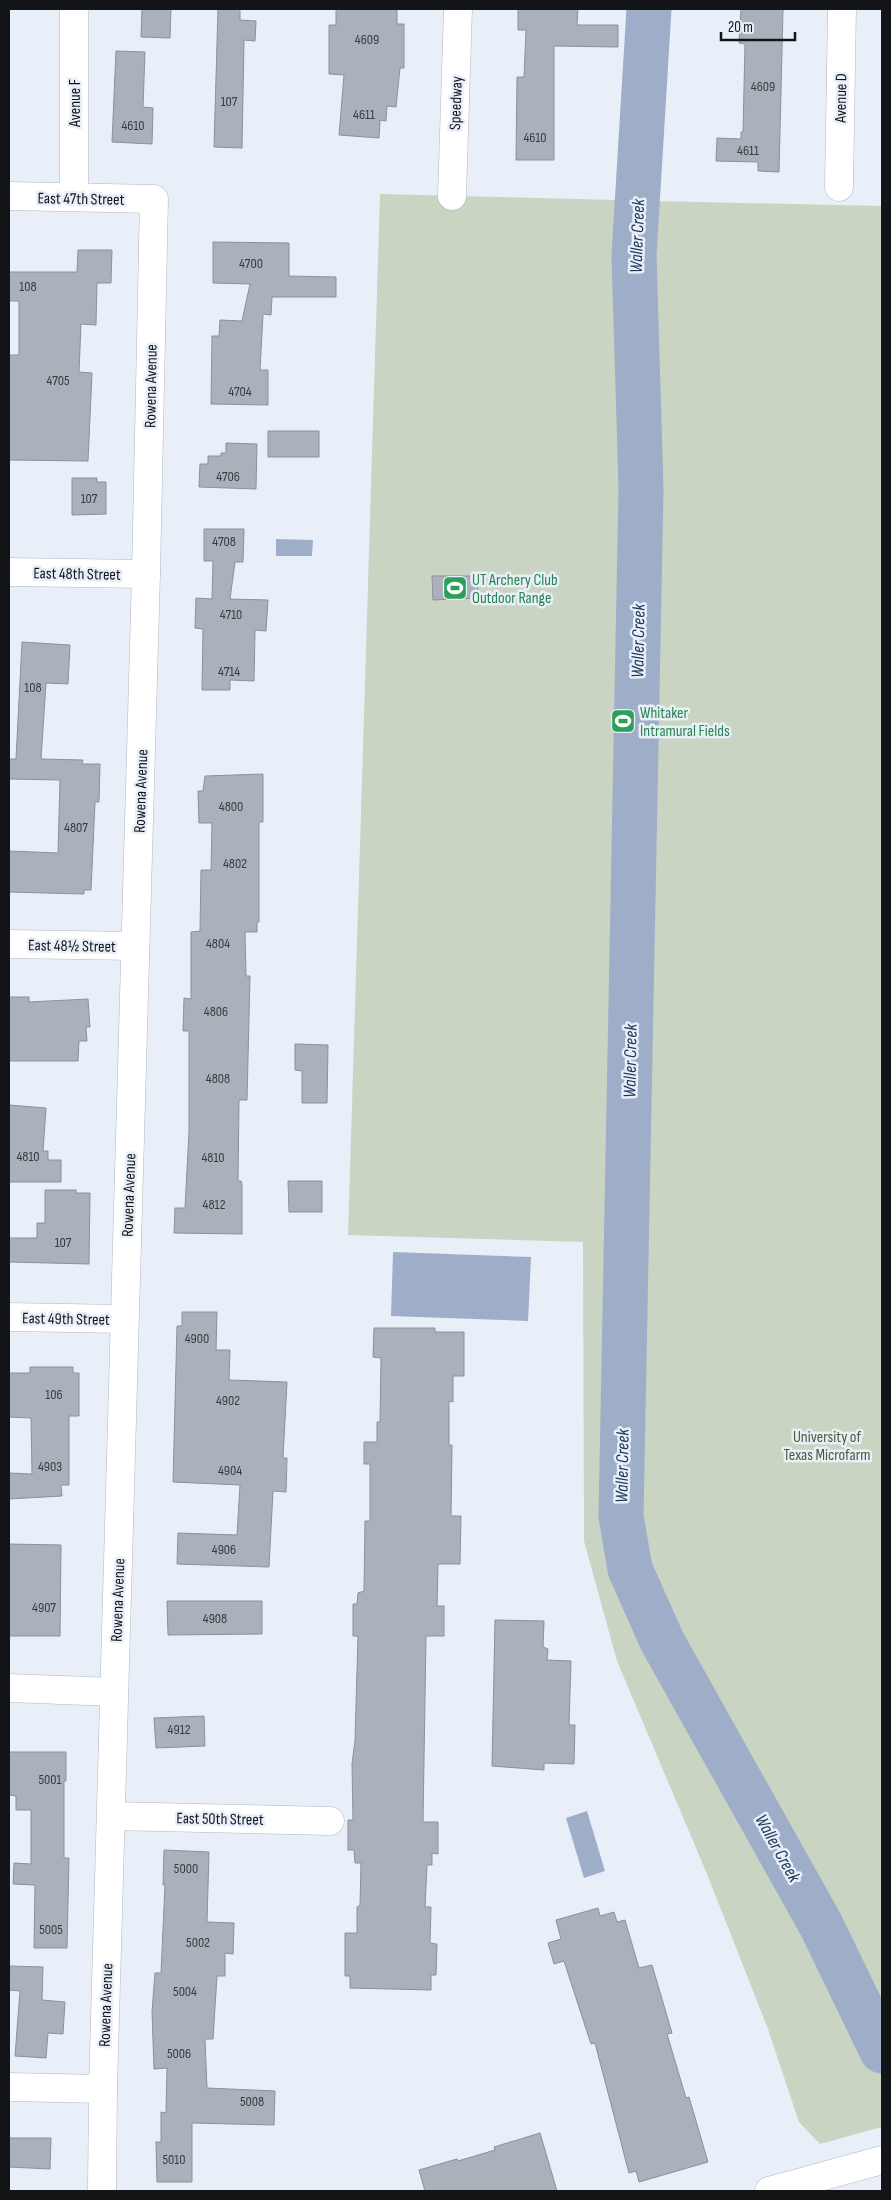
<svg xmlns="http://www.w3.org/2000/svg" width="891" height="2200" viewBox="0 0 891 2200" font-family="'Sofia Sans Condensed',sans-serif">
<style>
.green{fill:#c9d4c2}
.water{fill:#9faec8}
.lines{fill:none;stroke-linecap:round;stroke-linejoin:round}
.river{stroke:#9faec8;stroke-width:45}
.building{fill:#abb1bb;stroke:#8b919a}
.street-casing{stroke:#b1b7c1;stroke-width:29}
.secondary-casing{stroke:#b1b7c1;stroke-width:29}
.street{stroke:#fff;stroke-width:28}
.secondary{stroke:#fff;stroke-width:28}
.labels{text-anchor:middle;stroke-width:5;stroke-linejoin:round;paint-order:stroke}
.number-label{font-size:14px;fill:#383b41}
.street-label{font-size:16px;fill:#121418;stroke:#e9eff9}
.leisure-label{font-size:16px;fill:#27864d;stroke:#e9eff9;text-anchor:start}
.park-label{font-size:16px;fill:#465e34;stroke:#e9eff9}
.water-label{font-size:18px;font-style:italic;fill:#21365b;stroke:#e9eff9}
</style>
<rect width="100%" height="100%" fill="#e9eff9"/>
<path class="green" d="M 627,9 L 662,9 L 654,201 L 882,206 L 882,2127 L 820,2144 L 799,2122 L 768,2029 L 707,1874 L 617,1661 L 584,1541 L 583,1242 L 348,1235 L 380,194 L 617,200 Z"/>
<g class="water">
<path d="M 276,539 L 313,540 L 312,556 L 276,556 Z"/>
<path d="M 393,1252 L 531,1257 L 528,1321 L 391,1316 Z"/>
<path d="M 587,1811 L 605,1871 L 584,1878 L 566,1818 Z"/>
</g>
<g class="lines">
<path class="river" d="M 649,9 L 634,255 L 641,489 L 621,1516 L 630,1569 L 662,1641 L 821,1925 L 882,2051"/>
</g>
<g class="building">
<path d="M 142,9 L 171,9 L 170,38 L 141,37 Z"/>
<path d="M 218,9 L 240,9 L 240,20 L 256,21 L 255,41 L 244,40 L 242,148 L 214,147 Z"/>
<path d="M 336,9 L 397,9 L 397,24 L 404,24 L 404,68 L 400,68 L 396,107 L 387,106 L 386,121 L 380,120 L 379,138 L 339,135 L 344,75 L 329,74 L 329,25 L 336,25 Z"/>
<path d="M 518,9 L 578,9 L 577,25 L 618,25 L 618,47 L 554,46 L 554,160 L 516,160 L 517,77 L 524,77 L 526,30 L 518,30 Z"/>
<path d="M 741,9 L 783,9 L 779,172 L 758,171 L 758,162 L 716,161 L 717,138 L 741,139 L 741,132 L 743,132 L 745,44 L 739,43 Z"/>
<path d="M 116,51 L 145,52 L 143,107 L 153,108 L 152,144 L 112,142 Z"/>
<path d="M 213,242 L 289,243 L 289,276 L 336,277 L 336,297 L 272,297 L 271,315 L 263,314 L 260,370 L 268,370 L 268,405 L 211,404 L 212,336 L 219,336 L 220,320 L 242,321 L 250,284 L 213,283 Z"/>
<path d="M 78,250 L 112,250 L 111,283 L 97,283 L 96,325 L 81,324 L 79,372 L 92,373 L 88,461 L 9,460 L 9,355 L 19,355 L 19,301 L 9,301 L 9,272 L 77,272 Z"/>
<rect x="268" y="431" width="51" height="26"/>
<path d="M 226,443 L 257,444 L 256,489 L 199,487 L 200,464 L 208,464 L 208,456 L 221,456 L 221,453 L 226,453 Z"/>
<path d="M 72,478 L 97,478 L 97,482 L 106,482 L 106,514 L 72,515 Z"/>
<path d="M 204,529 L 244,529 L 243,562 L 235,562 L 230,599 L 268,600 L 266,631 L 255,630 L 254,681 L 230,680 L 230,690 L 202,690 L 203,629 L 195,628 L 196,598 L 212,599 L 213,561 L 204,561 Z"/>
<path d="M 432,576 L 478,576 L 477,598 L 433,600 Z"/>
<path d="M 22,642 L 70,645 L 68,684 L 46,683 L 41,759 L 83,760 L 82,764 L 100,764 L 99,802 L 95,802 L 91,890 L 84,890 L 84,894 L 9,892 L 9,851 L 58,853 L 60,780 L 9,779 L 9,759 L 16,759 Z"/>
<path d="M 263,774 L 263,822 L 259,822 L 259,922 L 257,922 L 257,932 L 245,932 L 246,976 L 250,976 L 247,1100 L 239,1100 L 238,1181 L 241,1181 L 242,1184 L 242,1234 L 174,1233 L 175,1208 L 185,1208 L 189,1132 L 189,1031 L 183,1031 L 184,998 L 191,999 L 191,932 L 200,931 L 201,870 L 211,870 L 212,823 L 199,823 L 198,791 L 203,791 L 205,776 Z"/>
<path d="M 9,997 L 29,997 L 29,1002 L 88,999 L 90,1027 L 86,1027 L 87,1041 L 79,1041 L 78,1061 L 9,1061 Z"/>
<path d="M 295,1044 L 328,1045 L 327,1103 L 302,1103 L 302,1071 L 295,1070 Z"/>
<path d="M 9,1105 L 46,1108 L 43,1151 L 48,1151 L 48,1160 L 61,1160 L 61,1182 L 9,1182 Z"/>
<path d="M 288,1181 L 322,1181 L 322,1212 L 289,1212 Z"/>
<path d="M 45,1190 L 76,1190 L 76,1193 L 90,1193 L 89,1264 L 9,1262 L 9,1238 L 37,1238 L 37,1223 L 45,1223 Z"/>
<path d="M 182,1312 L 217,1312 L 216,1350 L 230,1350 L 229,1380 L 287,1382 L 283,1458 L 287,1458 L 286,1492 L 273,1491 L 269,1567 L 177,1564 L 178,1533 L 237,1535 L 240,1485 L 173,1482 L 177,1326 L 182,1326 Z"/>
<path d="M 374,1328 L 435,1328 L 435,1332 L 464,1332 L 464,1376 L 453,1376 L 453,1402 L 449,1401 L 449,1445 L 452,1445 L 451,1516 L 461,1516 L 460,1564 L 438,1564 L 437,1606 L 444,1606 L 444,1636 L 426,1636 L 423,1822 L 438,1822 L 438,1854 L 432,1853 L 432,1865 L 427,1865 L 425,1907 L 431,1907 L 430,1943 L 437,1944 L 436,1975 L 431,1975 L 431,1990 L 350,1988 L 350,1976 L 345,1976 L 345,1933 L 357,1933 L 357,1907 L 360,1905 L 361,1863 L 355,1863 L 354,1850 L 348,1850 L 348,1820 L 353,1820 L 352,1764 L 355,1741 L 358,1636 L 353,1636 L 353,1604 L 357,1604 L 358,1593 L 364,1591 L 365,1521 L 370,1521 L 370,1464 L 364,1464 L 364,1442 L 377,1442 L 377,1422 L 380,1422 L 381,1358 L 373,1357 Z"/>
<path d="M 30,1367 L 73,1367 L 73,1373 L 79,1373 L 79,1416 L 69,1416 L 69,1485 L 61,1485 L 62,1496 L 9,1499 L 9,1473 L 32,1474 L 31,1418 L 9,1417 L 9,1373 L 30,1373 Z"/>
<path d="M 9,1544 L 61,1545 L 60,1636 L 9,1636 Z"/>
<path d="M 167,1601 L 262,1601 L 262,1634 L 168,1635 Z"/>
<path d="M 495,1620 L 544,1621 L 543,1647 L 548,1649 L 547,1660 L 571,1661 L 569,1725 L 575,1725 L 574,1764 L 544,1763 L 544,1770 L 492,1766 Z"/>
<path d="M 204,1716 L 205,1746 L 156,1748 L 154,1718 Z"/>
<path d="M 9,1752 L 66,1752 L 66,1781 L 64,1781 L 64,1858 L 69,1858 L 67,1948 L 34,1948 L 35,1885 L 13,1884 L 14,1863 L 31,1864 L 31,1810 L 16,1810 L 16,1796 L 9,1795 Z"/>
<path d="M 164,1850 L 209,1852 L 207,1922 L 234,1923 L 233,1954 L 225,1953 L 225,1976 L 217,1976 L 213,2039 L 205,2039 L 207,2088 L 275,2091 L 274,2125 L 192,2123 L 192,2182 L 157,2182 L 156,2142 L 161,2142 L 161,2112 L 166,2113 L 167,2068 L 154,2069 L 152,2012 L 155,1973 L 161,1973 L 165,1885 L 163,1885 Z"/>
<path d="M 598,1908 L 600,1916 L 614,1912 L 617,1922 L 625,1920 L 639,1968 L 652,1965 L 672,2033 L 667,2034 L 686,2098 L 689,2097 L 708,2162 L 639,2182 L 636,2171 L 629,2173 L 595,2043 L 591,2044 L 564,1961 L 554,1964 L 548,1943 L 561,1939 L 556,1920 Z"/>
<path d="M 10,1966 L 43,1967 L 42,2000 L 65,2002 L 63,2034 L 48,2033 L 46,2058 L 15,2056 L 20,1991 L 9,1990 Z"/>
<path d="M 540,2133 L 557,2191 L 425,2191 L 419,2170 L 457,2159 L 458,2161 L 495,2150 L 494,2147 Z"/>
<path d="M 9,2138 L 51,2138 L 50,2169 L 9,2167 Z"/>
</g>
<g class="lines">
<defs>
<g id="street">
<path d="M 839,187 L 842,9"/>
<path d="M 9,196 L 154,199 L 146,574 L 103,2089 L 102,2191"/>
<path d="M 452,196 L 458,9"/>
<path d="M 74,197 L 74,9"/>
<path d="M 9,572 L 146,574"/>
<path d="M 9,944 L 135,946"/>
<path d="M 9,1317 L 124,1319"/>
<path d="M 9,1688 L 114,1692"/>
<path d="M 111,1816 L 330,1821"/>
<path d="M 9,2087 L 103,2089"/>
</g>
<path id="secondary" d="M 769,2191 L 882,2160"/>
</defs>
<use href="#street" class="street-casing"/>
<use href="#secondary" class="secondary-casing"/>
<use href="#street" class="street"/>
<use href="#secondary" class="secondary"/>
</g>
<defs>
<symbol id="stadium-square" viewBox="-11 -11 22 22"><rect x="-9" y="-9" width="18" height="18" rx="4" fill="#2e9e5b" stroke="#e9eff9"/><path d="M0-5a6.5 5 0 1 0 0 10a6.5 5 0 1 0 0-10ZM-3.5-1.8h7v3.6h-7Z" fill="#fff"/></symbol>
</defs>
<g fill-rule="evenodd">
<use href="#stadium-square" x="441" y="574" width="28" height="28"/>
<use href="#stadium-square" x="609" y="707" width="28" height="28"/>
</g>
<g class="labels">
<g class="number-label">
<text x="367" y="44">4609</text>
<text x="763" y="91">4609</text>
<text x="229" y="106">107</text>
<text x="364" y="119">4611</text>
<text x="133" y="130">4610</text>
<text x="535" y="142">4610</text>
<text x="748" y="155">4611</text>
<text x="251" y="268">4700</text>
<text x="28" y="291">108</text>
<text x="58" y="385">4705</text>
<text x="240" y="396">4704</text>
<text x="228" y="481">4706</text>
<text x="89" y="503">107</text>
<text x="224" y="546">4708</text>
<text x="231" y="619">4710</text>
<text x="229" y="676">4714</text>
<text x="33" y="692">108</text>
<text x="231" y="811">4800</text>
<text x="76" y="832">4807</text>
<text x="235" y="868">4802</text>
<text x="218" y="948">4804</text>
<text x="216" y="1016">4806</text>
<text x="218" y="1083">4808</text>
<text x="28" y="1161">4810</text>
<text x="213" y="1162">4810</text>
<text x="214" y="1209">4812</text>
<text x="63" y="1247">107</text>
<text x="197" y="1343">4900</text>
<text x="54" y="1399">106</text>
<text x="228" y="1405">4902</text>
<text x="50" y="1471">4903</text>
<text x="230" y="1475">4904</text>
<text x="224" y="1554">4906</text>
<text x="44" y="1612">4907</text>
<text x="215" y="1623">4908</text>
<text x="179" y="1734">4912</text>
<text x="50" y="1784">5001</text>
<text x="186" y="1873">5000</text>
<text x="51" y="1934">5005</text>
<text x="198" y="1947">5002</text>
<text x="185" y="1996">5004</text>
<text x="179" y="2058">5006</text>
<text x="252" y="2106">5008</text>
<text x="174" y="2164">5010</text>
</g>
<g class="street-label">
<text transform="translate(840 98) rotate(-89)" y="6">Avenue D</text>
<text transform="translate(74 103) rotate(-90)" y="6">Avenue F</text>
<text transform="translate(455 103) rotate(-88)" y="6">Speedway</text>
<text transform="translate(81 198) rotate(1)" y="6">East 47th Street</text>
<text transform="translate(150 386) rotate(-89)" y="6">Rowena Avenue</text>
<text transform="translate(77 573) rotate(1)" y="6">East 48th Street</text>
<text transform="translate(140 791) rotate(-88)" y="6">Rowena Avenue</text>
<text transform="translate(72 945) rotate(1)" y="6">East 48½ Street</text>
<text transform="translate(128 1195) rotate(-88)" y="6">Rowena Avenue</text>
<text transform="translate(66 1318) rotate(1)" y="6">East 49th Street</text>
<text transform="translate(117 1600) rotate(-88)" y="6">Rowena Avenue</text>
<text transform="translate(220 1818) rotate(1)" y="6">East 50th Street</text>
<text transform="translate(105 2005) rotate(-88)" y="6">Rowena Avenue</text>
</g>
<g class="leisure-label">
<text x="472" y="585">UT Archery Club<tspan x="472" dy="18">Outdoor Range</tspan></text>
<text x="640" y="718">Whitaker<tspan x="640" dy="18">Intramural Fields</tspan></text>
</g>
<g class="park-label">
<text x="827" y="1442">University of<tspan x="827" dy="18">Texas Microfarm</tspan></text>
</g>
<g class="water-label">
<text transform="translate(637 236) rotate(-88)" y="6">Waller Creek</text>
<text transform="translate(638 641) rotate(-89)" y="6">Waller Creek</text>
<text transform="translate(630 1061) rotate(-89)" y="6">Waller Creek</text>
<text transform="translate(622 1466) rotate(-89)" y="6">Waller Creek</text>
<text transform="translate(778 1848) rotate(61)" y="6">Waller Creek</text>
</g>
</g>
<rect width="891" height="2200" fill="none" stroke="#121418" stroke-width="20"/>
<path d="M721 32v8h74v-8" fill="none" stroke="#121418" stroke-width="2.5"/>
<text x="728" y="32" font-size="15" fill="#121418" stroke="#e9eff9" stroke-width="4" paint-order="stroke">20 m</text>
</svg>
